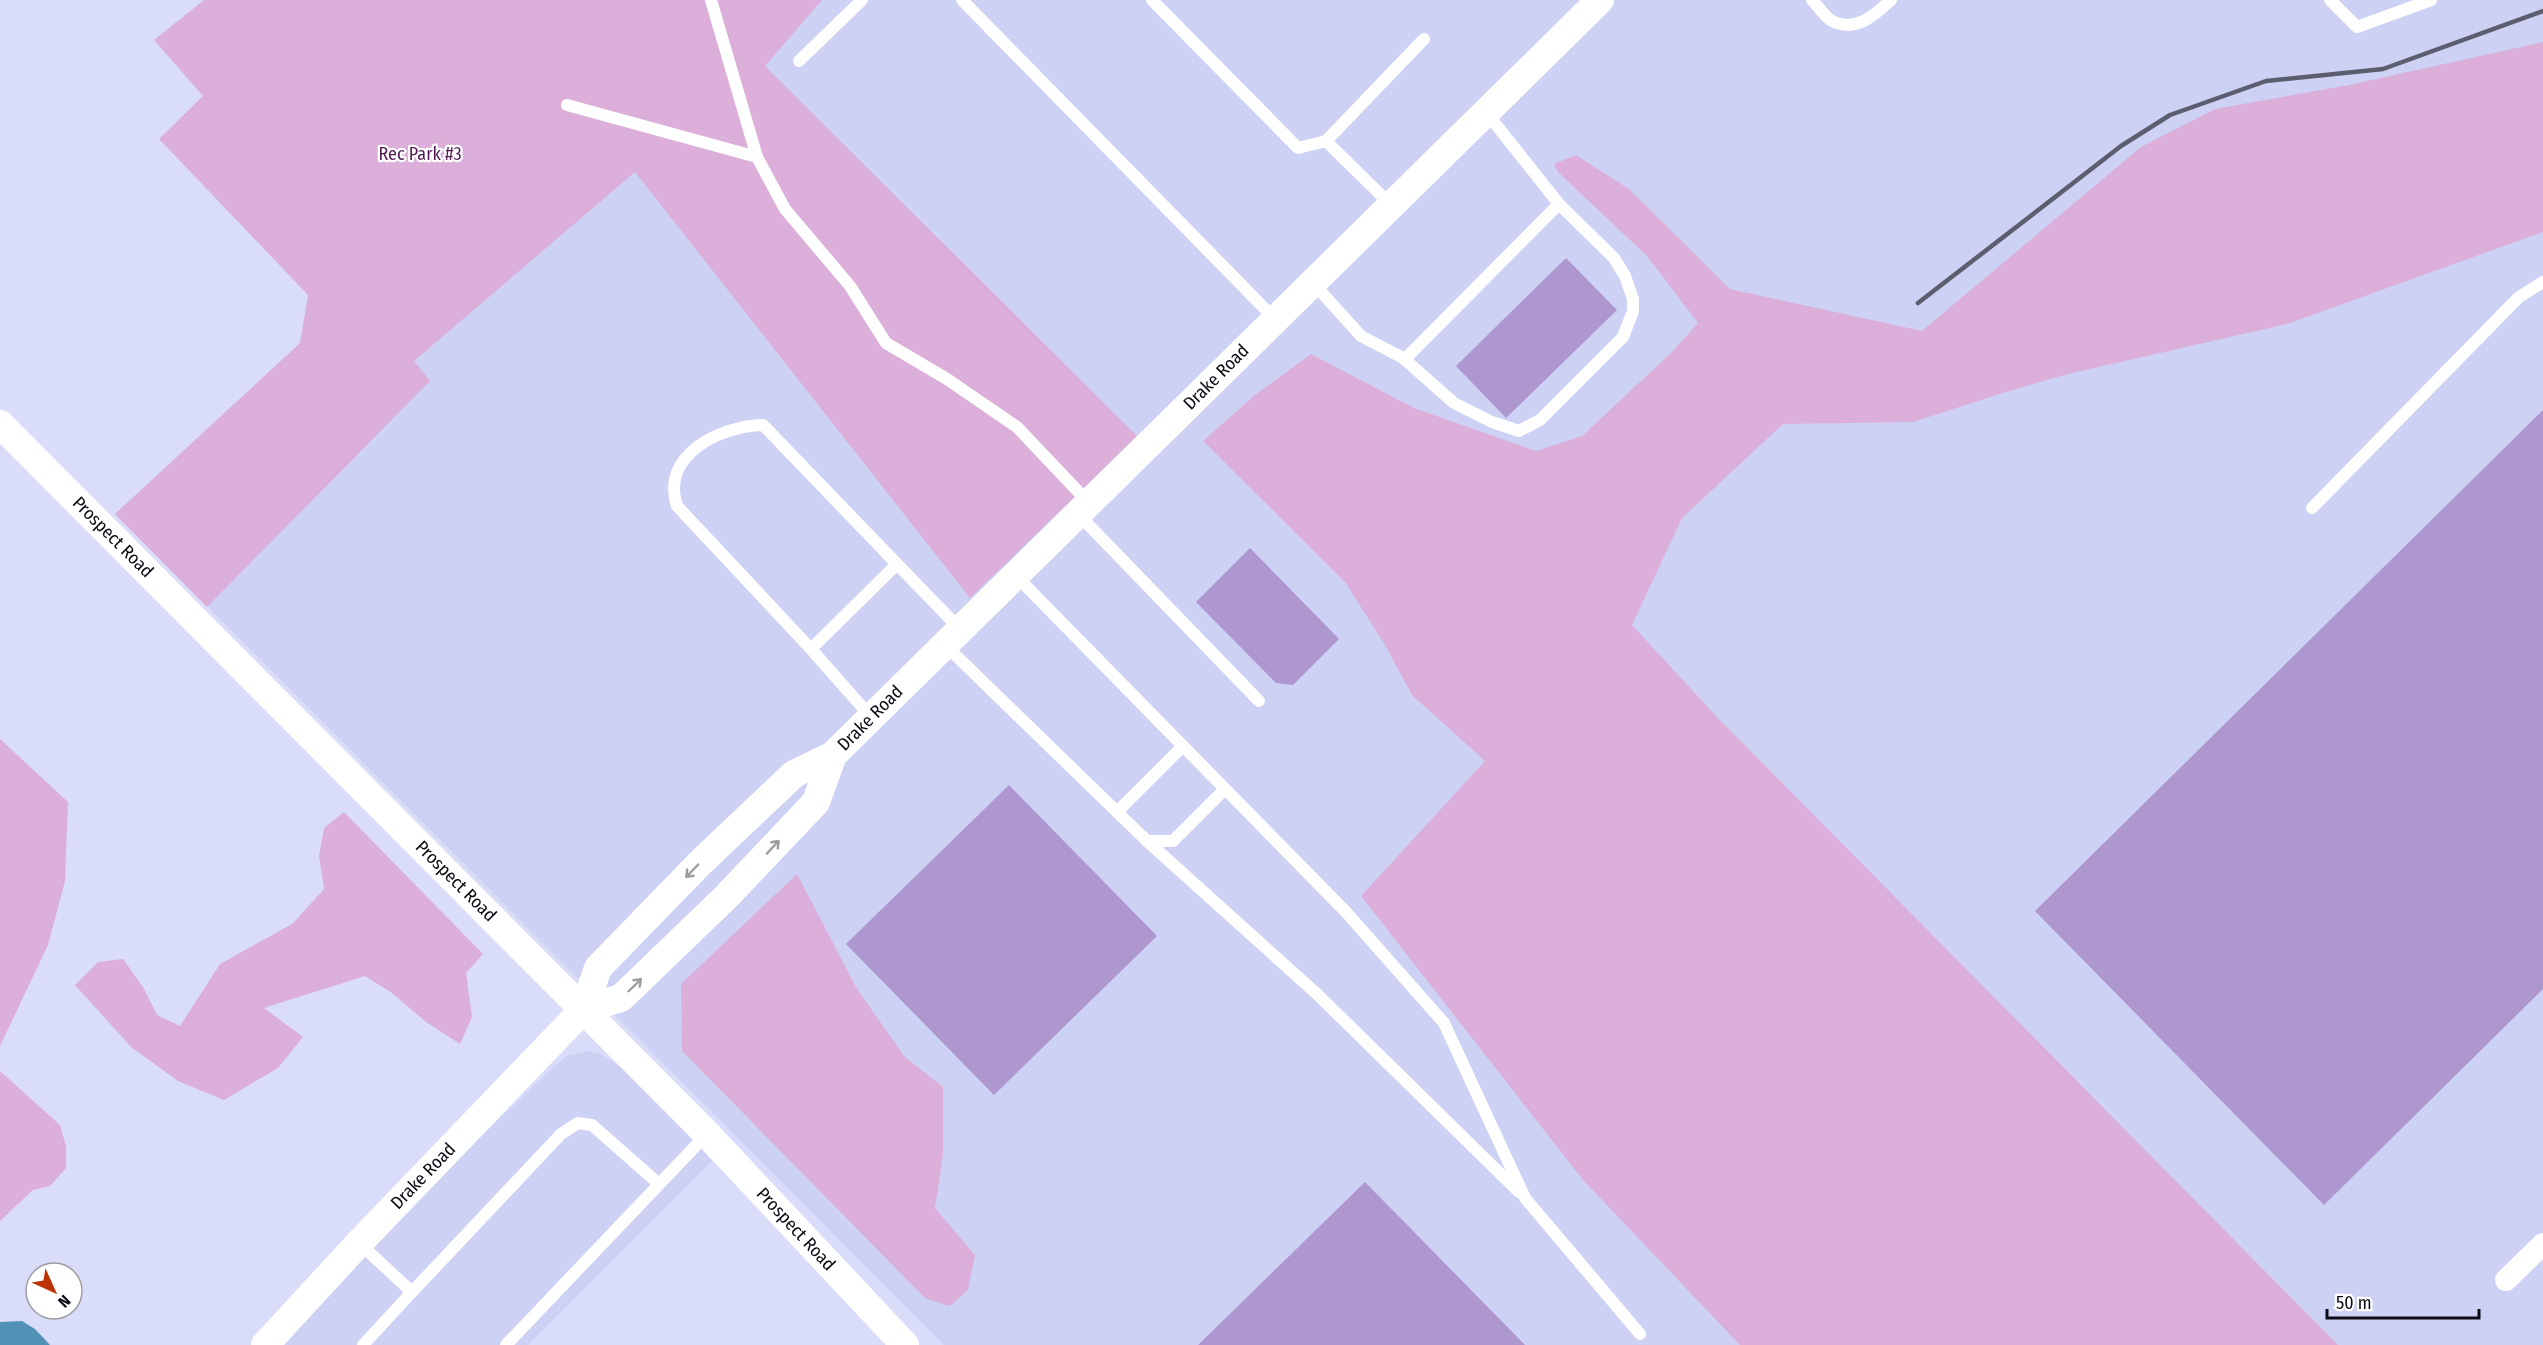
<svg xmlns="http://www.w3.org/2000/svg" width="2543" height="1345" viewBox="0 0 2543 1345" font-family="'Fira Sans Condensed',sans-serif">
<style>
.built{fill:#cdd1f4}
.green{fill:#dbafda}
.water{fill:#5091b5}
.building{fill:#ae96cf}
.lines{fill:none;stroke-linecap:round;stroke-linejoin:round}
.service{stroke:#fff;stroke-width:12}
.minor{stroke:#fff;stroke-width:22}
.tertiary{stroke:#fff;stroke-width:28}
.rail{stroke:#5c5e6f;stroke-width:4.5}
.oneway{stroke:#9d9da1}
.labels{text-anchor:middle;stroke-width:4.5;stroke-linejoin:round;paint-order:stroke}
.park-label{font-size:18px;fill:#531a55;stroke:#fff}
.street-label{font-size:18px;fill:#0a0b14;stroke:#fff}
</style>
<rect width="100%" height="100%" fill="#daddfa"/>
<g class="built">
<path d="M 674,0 L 2543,0 L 2543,1345 L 944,1345 L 115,514 Z"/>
<path d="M 589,1051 L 601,1054 L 631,1074 L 712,1161 L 528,1345 L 277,1345 L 438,1177 L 502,1116 L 566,1056 Z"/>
</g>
<g class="green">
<path d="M 204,0 L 822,0 L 765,66 L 1137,436 L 970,598 L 635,172 L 414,361 L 430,381 L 207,607 L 115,514 L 300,343 L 308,295 L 159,139 L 203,96 L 154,40 Z"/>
<path d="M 2543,42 L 2543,232 L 2287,324 L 2068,374 L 2009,391 L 1913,422 L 1783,424 L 1682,518 L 1632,625 L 1716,716 L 2338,1345 L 1740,1345 L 1583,1180 L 1361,896 L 1485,761 L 1412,695 L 1385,645 L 1345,582 L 1203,441 L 1255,395 L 1311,354 L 1414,408 L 1536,451 L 1582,436 L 1672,352 L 1698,323 L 1647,256 L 1559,173 L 1554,164 L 1576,155 L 1629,189 L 1730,289 L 1922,331 L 2141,147 L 2215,109 L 2349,85 Z"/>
<path d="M 0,739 L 68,802 L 65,881 L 48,945 L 0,1046 Z"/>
<path d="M 344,812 L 483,954 L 466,973 L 472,1017 L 460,1044 L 426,1022 L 392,993 L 365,976 L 264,1008 L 303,1037 L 278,1068 L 224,1100 L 178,1081 L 131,1047 L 75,985 L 98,962 L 123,959 L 143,987 L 157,1015 L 180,1026 L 220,964 L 292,924 L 324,889 L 319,856 L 324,828 Z"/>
<path d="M 797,874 L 857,989 L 905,1057 L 943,1087 L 943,1154 L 935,1208 L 975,1255 L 968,1290 L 950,1306 L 926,1299 L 682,1051 L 681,984 Z"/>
<path d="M 0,1071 L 60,1125 L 66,1146 L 66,1168 L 50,1186 L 33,1190 L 0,1221 Z"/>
</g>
<path class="water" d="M 22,1321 L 35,1329 L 50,1345 L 0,1345 L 0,1322 Z"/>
<g class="building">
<path d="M 1566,258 L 1617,310 L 1506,418 L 1456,366 Z"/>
<path d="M 2543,410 L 2543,989 L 2324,1205 L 2035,911 Z"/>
<path d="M 1250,548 L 1339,639 L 1293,685 L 1276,683 L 1196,602 Z"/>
<path d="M 1009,785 L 1157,936 L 994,1095 L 846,944 Z"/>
<path d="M 1365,1182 L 1525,1345 L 1198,1345 Z"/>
</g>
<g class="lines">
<g class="service">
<path d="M 962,0 L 1275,319"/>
<path d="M 1152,0 L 1298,148 L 1326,141 L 1391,205"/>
<path d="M 1812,0 C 1818,6 1825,17 1832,21 C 1856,33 1875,15 1891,0"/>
<path d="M 2330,0 L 2357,27 L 2431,0"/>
<path d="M 799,61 L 862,0"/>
<path d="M 567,105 L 757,157 L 711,0"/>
<path d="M 1326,141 L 1424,39"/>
<path d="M 757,157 L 785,209 L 850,286 L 886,343 L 947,379 L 1017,427 L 1089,503"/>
<path d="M 1313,283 L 1361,336 L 1405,359 L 1559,204 L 1486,112"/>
<path d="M 1402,357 L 1454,403 L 1492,422 L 1519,431 L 1540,420 L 1623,337 L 1633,311 L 1633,299 L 1625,276 L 1614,258 L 1559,204"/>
<path d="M 2312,508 L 2519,297 L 2543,282"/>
<path d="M 1078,514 L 1259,701"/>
<path d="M 1015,575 L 1346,912 L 1444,1023 L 1525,1198 L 1640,1334"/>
<path d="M 944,644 L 1147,841 L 1173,841 L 1225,789"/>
<path d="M 811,649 L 677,506 C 660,455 720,426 763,425 L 897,564"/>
<path d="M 871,717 L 811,649 L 897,564 L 960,629"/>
<path d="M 1117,812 L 1183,746"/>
<path d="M 1147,841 L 1317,994 L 1519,1192"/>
<path d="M 359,1243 L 412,1292 L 363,1345"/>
<path d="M 412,1292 L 561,1134 L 578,1123 L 592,1125 L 659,1184"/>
<path d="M 506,1345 L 707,1134"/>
</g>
<path class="minor" d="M 2506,1280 L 2543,1244"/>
<g class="tertiary">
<path d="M 0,424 L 707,1134 L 905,1345"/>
<path d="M 584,1009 L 621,998 L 727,896 L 816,802 L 833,755"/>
<path d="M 265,1345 L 359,1243 L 584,1009 L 598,968 L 700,863 L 794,774 L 833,755 L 1600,0"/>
</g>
<path class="rail" d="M 1918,303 L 2121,146 L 2170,115 L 2266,81 L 2383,69 L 2543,11"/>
</g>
<defs><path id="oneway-shaft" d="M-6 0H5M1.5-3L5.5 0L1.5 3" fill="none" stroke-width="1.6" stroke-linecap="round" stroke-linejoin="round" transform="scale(1.5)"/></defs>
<g class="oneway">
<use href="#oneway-shaft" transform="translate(773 847) rotate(-47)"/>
<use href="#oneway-shaft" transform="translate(692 871) rotate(134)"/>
<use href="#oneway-shaft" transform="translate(635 985) rotate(-44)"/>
</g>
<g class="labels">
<g class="park-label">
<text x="420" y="160">Rec Park #3</text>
</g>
<g class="street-label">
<text transform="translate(1216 377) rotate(-45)" y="6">Drake Road</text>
<text transform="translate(113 537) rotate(45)" y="6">Prospect Road</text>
<text transform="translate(870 718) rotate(-45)" y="6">Drake Road</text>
<text transform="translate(456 881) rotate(45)" y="6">Prospect Road</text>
<text transform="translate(423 1176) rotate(-46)" y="6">Drake Road</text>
<text transform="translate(796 1229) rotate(47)" y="6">Prospect Road</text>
</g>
</g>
<g transform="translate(54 1291) rotate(135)"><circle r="28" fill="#ffffff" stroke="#9d9da1" stroke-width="1.5"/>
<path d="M0-4.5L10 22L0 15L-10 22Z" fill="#bc3305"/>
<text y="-9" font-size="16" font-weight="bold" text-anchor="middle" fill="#0a0b14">N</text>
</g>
<path d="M2327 1309v9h152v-9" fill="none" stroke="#0a0b14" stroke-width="3"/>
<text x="2336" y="1309" font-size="18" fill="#0a0b14" stroke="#ffffff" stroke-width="4.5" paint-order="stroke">50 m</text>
</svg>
